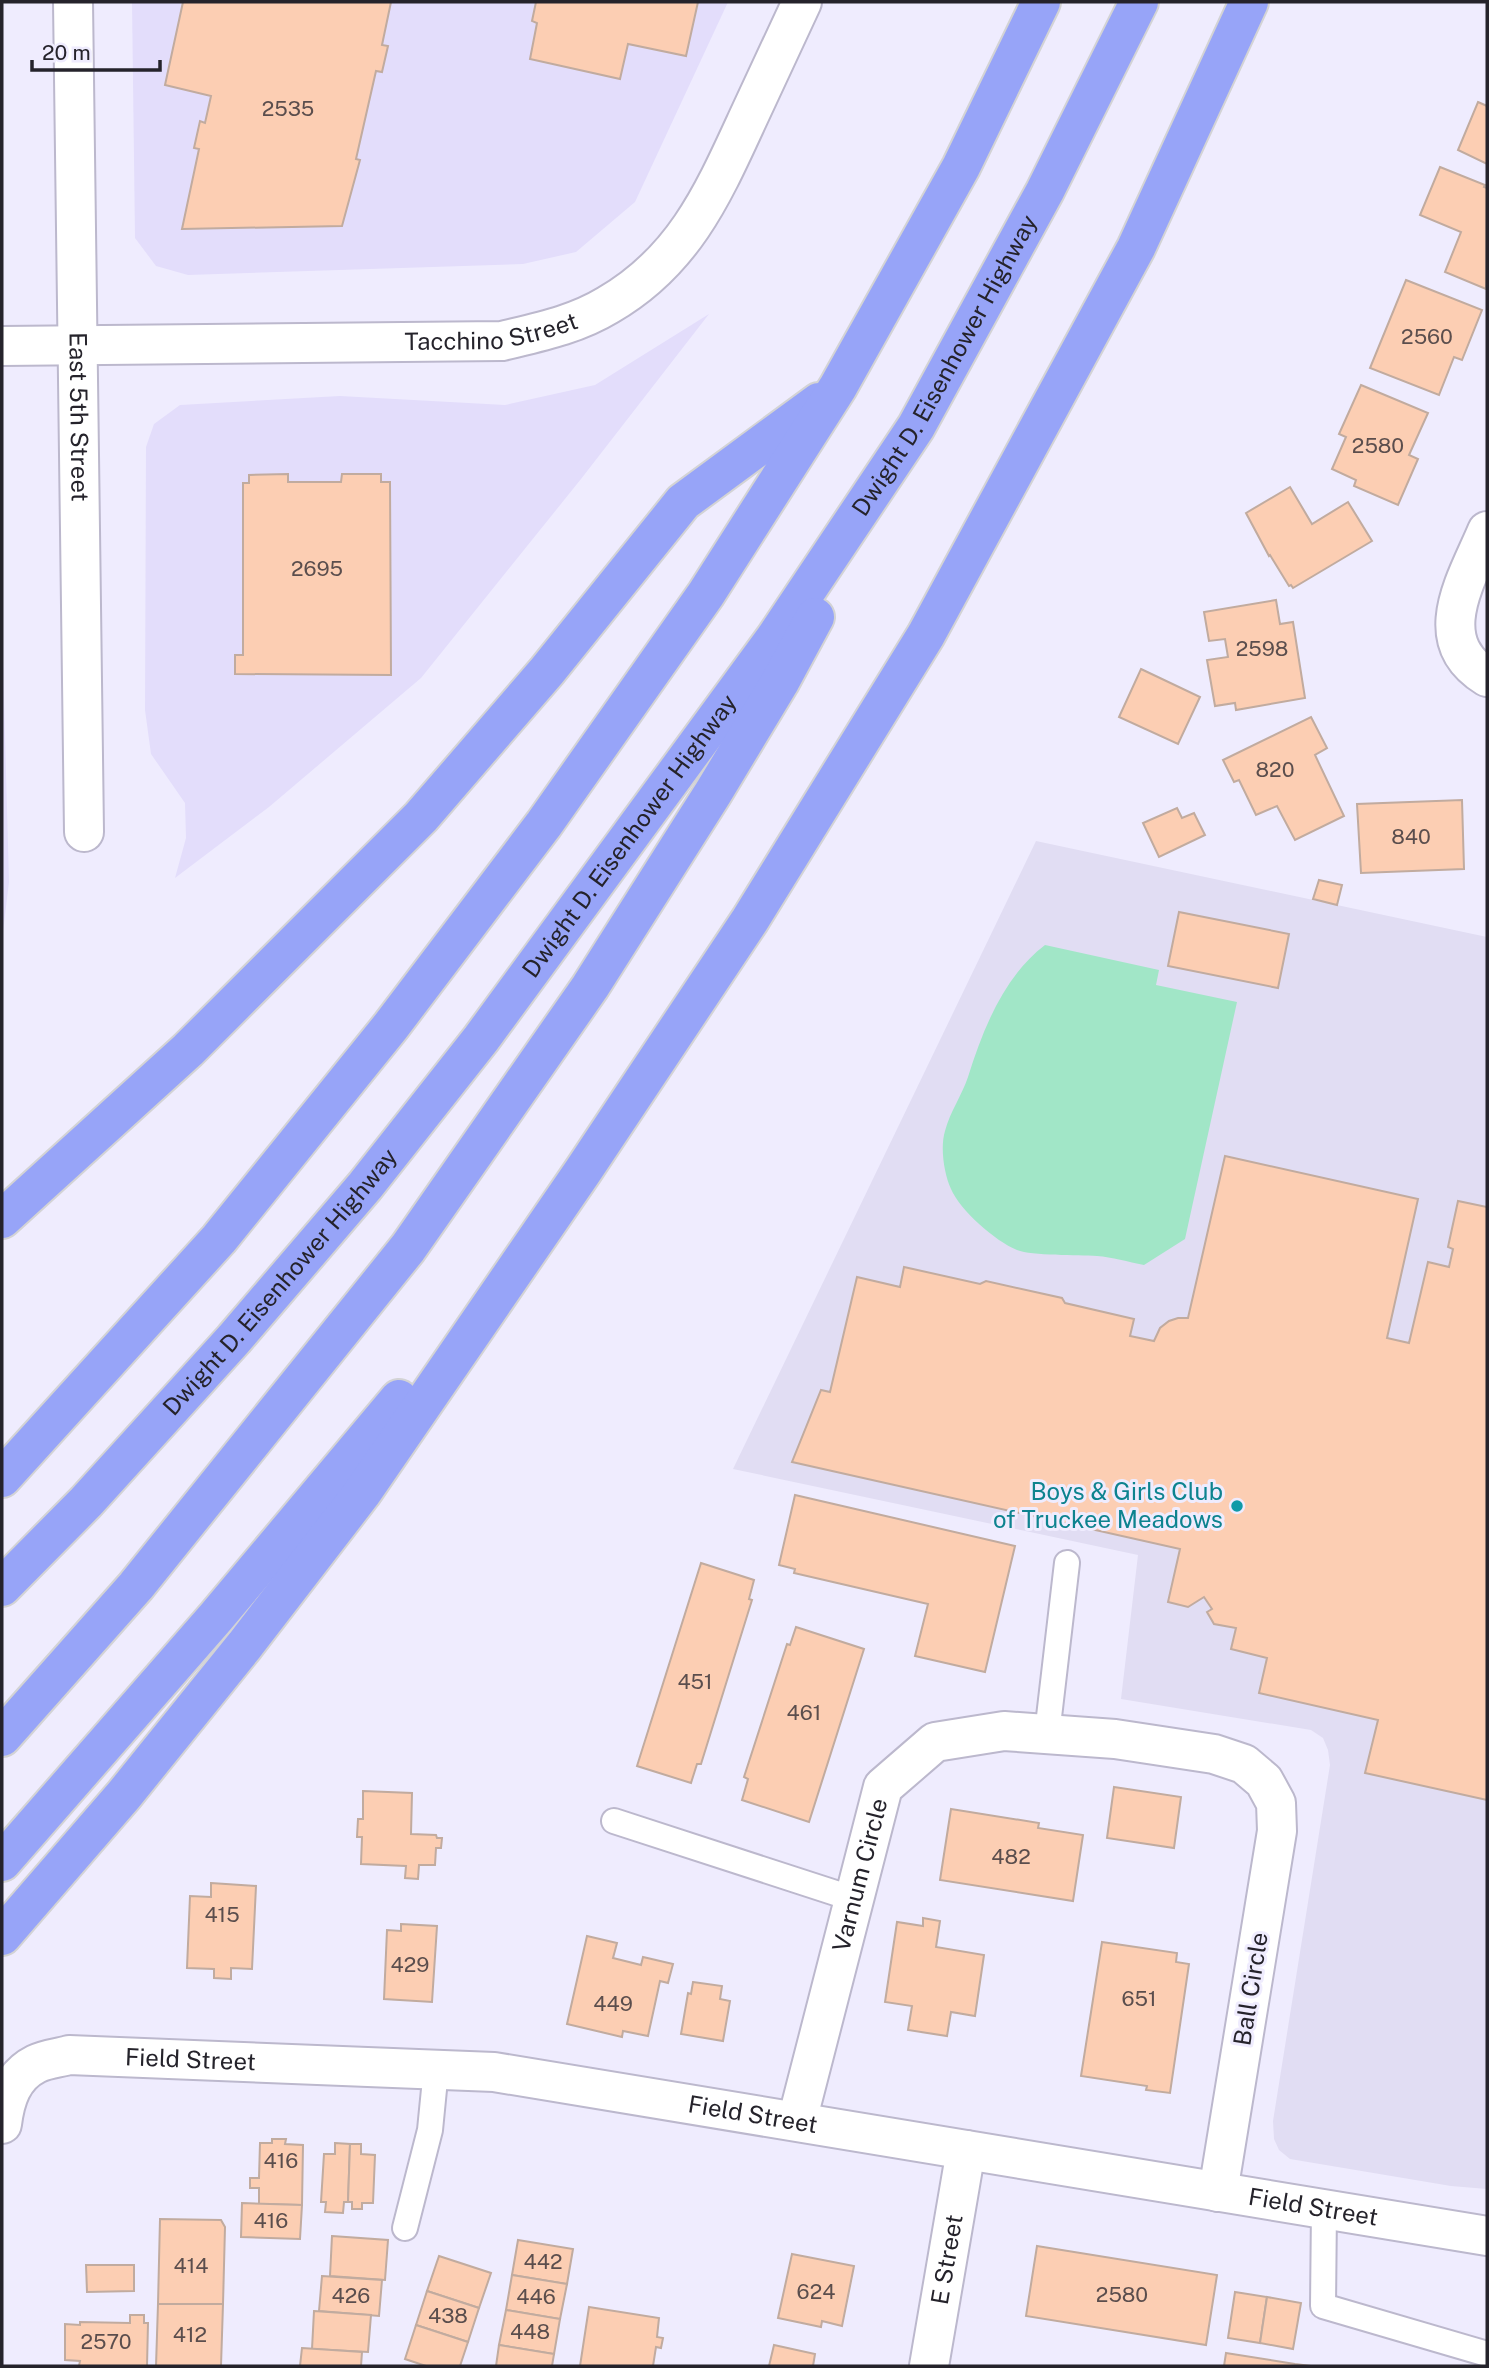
<svg xmlns="http://www.w3.org/2000/svg" width="1489" height="2368" viewBox="0 0 1489 2368" font-family="'Public Sans',sans-serif">
<style>
.commercial{fill:#e1ddf3}
.built{fill:#e3ddfb}
.green{fill:#a1e6c7}
.building{fill:#fcceb3;stroke:#c1ab9f;stroke-width:2}
.lines{fill:none;stroke-linecap:round;stroke-linejoin:round}
.service-casing{stroke:#bcb8cd;stroke-width:28}
.minor-casing{stroke:#bcb8cd;stroke-width:42}
.motorway-casing{stroke:#d3d3d5;stroke-width:42}
.service{stroke:#fff;stroke-width:24}
.minor{stroke:#fff;stroke-width:38}
.motorway{stroke:#97a4f8;stroke-width:38}
.culture-dot{fill:#0f9aa8;stroke:#efecfe;stroke-width:2.5}
.labels{text-anchor:middle;stroke-width:6;stroke-linejoin:round;paint-order:stroke}
.number-label{font-size:21px;fill:#5b4e4d}
.street-label{font-size:24px;fill:#25232b;stroke:#efecfe}
.culture-label{font-size:24px;fill:#0d838f;stroke:#efecfe;text-anchor:end}
</style>
<rect width="100%" height="100%" fill="#efecfe"/>
<path class="commercial" d="M 1036,841 L 1487,937 L 1487,2189 L 1451,2186 L 1290,2159 L 1279,2150 L 1274,2139 L 1273,2121 L 1330,1765 L 1328,1750 L 1323,1738 L 1311,1730 L 1121,1699 L 1138,1555 L 733,1469 Z"/>
<g class="built">
<path d="M 132,2 L 728,2 L 635,202 L 576,252 L 523,264 L 188,275 L 156,266 L 135,238 Z"/>
<path d="M 709,314 L 581,479 L 421,678 L 269,807 L 175,878 L 186,838 L 185,803 L 151,754 L 145,710 L 146,447 L 154,424 L 180,405 L 340,396 L 505,405 L 595,385 Z"/>
<path d="M 2,625 L 9,882 L 2,940 Z"/>
</g>
<path class="green" d="M 1045,945 L 1159,970 L 1156,985 L 1237,1002 L 1185,1239 L 1144,1265 C 1128,1262 1112,1257 1097,1256 C 1078,1255 1032,1256 1017,1250 C 995,1241 960,1210 951,1189 C 944,1174 940,1147 945,1131 C 950,1112 962,1095 968,1077 C 983,1029 1004,976 1045,945 Z"/>
<g class="building">
<path d="M 183,2 L 395,2 L 391,2 L 382,45 L 388,46 L 382,72 L 376,71 L 356,159 L 360,160 L 342,226 L 182,229 L 199,149 L 194,148 L 200,121 L 205,123 L 211,96 L 165,85 Z"/>
<path d="M 536,2 L 698,2 L 686,56 L 628,44 L 620,79 L 530,59 L 537,23 L 532,21 Z"/>
<path d="M 1478,102 L 1487,106 L 1487,164 L 1458,150 Z"/>
<path d="M 1440,167 L 1485,185 L 1484,187 L 1487,188 L 1486,289 L 1445,272 L 1461,232 L 1420,215 Z"/>
<path d="M 1406,280 L 1482,310 L 1462,360 L 1454,357 L 1439,395 L 1370,368 Z"/>
<path d="M 1361,385 L 1428,413 L 1409,455 L 1418,459 L 1398,505 L 1354,486 L 1356,480 L 1332,469 L 1346,437 L 1339,434 Z"/>
<path d="M 288,474 L 288,482 L 341,482 L 342,474 L 381,474 L 381,482 L 390,482 L 391,675 L 235,674 L 235,655 L 243,655 L 243,483 L 249,483 L 249,475 Z"/>
<path d="M 1290,487 L 1312,524 L 1348,502 L 1372,541 L 1293,588 L 1291,585 L 1289,586 L 1270,555 L 1269,556 L 1246,513 Z"/>
<path d="M 1276,600 L 1280,624 L 1293,622 L 1305,698 L 1236,710 L 1235,703 L 1215,706 L 1207,660 L 1228,657 L 1225,639 L 1209,641 L 1204,612 Z"/>
<path d="M 1141,669 L 1200,697 L 1178,744 L 1119,717 Z"/>
<path d="M 1311,717 L 1327,748 L 1315,755 L 1344,816 L 1295,840 L 1277,806 L 1256,815 L 1239,780 L 1234,782 L 1223,760 Z"/>
<path d="M 1462,800 L 1464,869 L 1361,873 L 1357,804 Z"/>
<path d="M 1177,808 L 1182,818 L 1194,813 L 1205,835 L 1159,857 L 1143,823 Z"/>
<path d="M 1319,880 L 1342,885 L 1337,905 L 1313,899 Z"/>
<path d="M 1179,912 L 1289,934 L 1278,988 L 1168,966 Z"/>
<path d="M 1225,1156 L 1418,1199 L 1387,1338 L 1409,1343 L 1428,1262 L 1449,1267 L 1453,1249 L 1448,1247 L 1458,1201 L 1487,1207 L 1487,1800 L 1365,1773 L 1378,1720 L 1259,1693 L 1267,1658 L 1231,1649 L 1236,1628 L 1214,1624 L 1207,1612 L 1212,1609 L 1204,1597 L 1188,1607 L 1168,1602 L 1180,1549 L 792,1462 L 821,1390 L 830,1392 L 857,1277 L 900,1287 L 904,1267 L 980,1284 L 986,1281 L 1062,1298 L 1065,1303 L 1134,1319 L 1130,1336 L 1154,1341 L 1160,1328 L 1169,1321 L 1178,1318 L 1188,1318 Z"/>
<path d="M 795,1495 L 1015,1546 L 985,1672 L 915,1656 L 928,1604 L 794,1573 L 795,1569 L 779,1565 Z"/>
<path d="M 701,1563 L 754,1580 L 749,1599 L 752,1600 L 701,1764 L 697,1764 L 691,1783 L 637,1766 Z"/>
<path d="M 796,1627 L 864,1649 L 809,1822 L 742,1800 L 748,1779 L 744,1777 L 787,1644 L 790,1645 Z"/>
<path d="M 1114,1787 L 1181,1797 L 1174,1848 L 1107,1838 Z"/>
<path d="M 363,1791 L 412,1793 L 411,1834 L 436,1835 L 437,1838 L 442,1838 L 441,1848 L 436,1848 L 435,1865 L 419,1865 L 418,1879 L 405,1878 L 406,1866 L 361,1864 L 362,1837 L 357,1837 L 358,1819 L 363,1819 Z"/>
<path d="M 951,1809 L 1039,1823 L 1038,1828 L 1083,1835 L 1073,1901 L 940,1880 Z"/>
<path d="M 211,1883 L 256,1886 L 252,1969 L 231,1968 L 231,1979 L 214,1978 L 214,1969 L 187,1968 L 190,1896 L 211,1897 Z"/>
<path d="M 923,1918 L 940,1921 L 936,1947 L 984,1955 L 975,2016 L 951,2012 L 947,2036 L 908,2030 L 912,2006 L 885,2002 L 897,1922 L 923,1926 Z"/>
<path d="M 401,1924 L 437,1926 L 432,2002 L 384,1999 L 387,1930 L 401,1931 Z"/>
<path d="M 587,1936 L 617,1943 L 613,1958 L 641,1965 L 643,1957 L 673,1964 L 668,1983 L 660,1981 L 648,2036 L 623,2031 L 622,2037 L 567,2024 Z"/>
<path d="M 1102,1942 L 1177,1953 L 1176,1962 L 1189,1964 L 1170,2093 L 1146,2090 L 1147,2086 L 1081,2076 Z"/>
<path d="M 693,1982 L 722,1986 L 720,1999 L 730,2001 L 723,2041 L 681,2034 L 688,1993 L 691,1994 Z"/>
<path d="M 272,2139 L 286,2139 L 285,2144 L 303,2145 L 302,2205 L 259,2204 L 259,2188 L 250,2188 L 250,2178 L 259,2178 L 260,2143 L 272,2143 Z"/>
<path d="M 335,2143 L 350,2144 L 348,2202 L 344,2202 L 343,2213 L 325,2212 L 326,2202 L 321,2202 L 324,2154 L 335,2154 Z"/>
<path d="M 350,2144 L 361,2144 L 361,2154 L 375,2155 L 373,2203 L 362,2203 L 362,2209 L 352,2209 L 352,2202 L 348,2202 Z"/>
<path d="M 242,2203 L 302,2205 L 300,2239 L 241,2237 Z"/>
<path d="M 160,2219 L 221,2220 L 225,2227 L 223,2304 L 158,2304 Z"/>
<path d="M 332,2236 L 388,2240 L 385,2280 L 330,2276 Z"/>
<path d="M 518,2240 L 573,2249 L 567,2284 L 512,2275 Z"/>
<path d="M 1037,2246 L 1217,2275 L 1206,2345 L 1026,2316 Z"/>
<path d="M 792,2254 L 854,2266 L 842,2326 L 822,2321 L 821,2327 L 778,2318 Z"/>
<path d="M 439,2256 L 491,2273 L 479,2308 L 427,2291 Z"/>
<path d="M 86,2265 L 134,2265 L 134,2291 L 87,2292 Z"/>
<path d="M 512,2275 L 567,2284 L 560,2319 L 506,2310 Z"/>
<path d="M 322,2276 L 382,2280 L 379,2316 L 319,2311 Z"/>
<path d="M 427,2291 L 479,2308 L 468,2342 L 416,2325 Z"/>
<path d="M 1235,2292 L 1267,2297 L 1260,2343 L 1228,2338 Z"/>
<path d="M 1267,2297 L 1301,2303 L 1293,2349 L 1260,2343 Z"/>
<path d="M 158,2304 L 223,2304 L 221,2366 L 156,2366 Z"/>
<path d="M 589,2307 L 659,2318 L 657,2337 L 663,2338 L 661,2348 L 656,2347 L 653,2366 L 580,2366 Z"/>
<path d="M 506,2310 L 560,2319 L 554,2354 L 499,2345 Z"/>
<path d="M 314,2311 L 371,2315 L 368,2352 L 312,2349 Z"/>
<path d="M 130,2315 L 144,2315 L 144,2323 L 148,2323 L 147,2366 L 79,2366 L 80,2361 L 65,2360 L 65,2324 L 80,2325 L 80,2322 L 130,2323 Z"/>
<path d="M 416,2325 L 468,2342 L 460,2366 L 426,2366 L 405,2359 Z"/>
<path d="M 499,2345 L 554,2354 L 552,2366 L 496,2366 Z"/>
<path d="M 774,2345 L 815,2354 L 813,2366 L 769,2366 Z"/>
<path d="M 302,2348 L 362,2352 L 361,2366 L 300,2366 Z"/>
<path d="M 1226,2353 L 1295,2364 L 1311,2366 L 1224,2366 Z"/>
</g>
<g class="lines">
<defs>
<g id="service">
<path d="M 1047,1734 L 1067,1563"/>
<path d="M 614,1821 L 854,1899"/>
<path d="M 1324,2209 L 1323,2306 L 1487,2354"/>
<path d="M 405,2228 L 430,2130 L 436,2069"/>
</g>
<g id="minor">
<path id="s1" d="M 73,2 L 84,832"/>
<path id="s2" d="M 2,346 L 502,341 C 539,332 575,325 608,305 C 684,261 713,194 748,118 C 766,79 784,40 802,2"/>
<path d="M 1487,531 C 1467,579 1427,640 1487,677"/>
<path id="s3" d="M 797,2121 L 883,1787 L 935,1742 L 1004,1731 L 1115,1739 L 1214,1754 L 1244,1764 L 1264,1781 L 1276,1803 L 1277,1831 L 1218,2192"/>
<path id="s4" d="M 2,2124 C 5,2100 12,2076 36,2064 C 46,2059 59,2058 69,2055 L 494,2072 L 1487,2236"/>
<path id="s5" d="M 929,2366 L 966,2150"/>
</g>
<g id="motorway">
<path d="M 2,1219 L 188,1050 L 421,817 L 547,671 L 683,502 L 819,402"/>
<path d="M 2,1478 L 219,1239 L 391,1026 L 544,824 L 706,594 L 838,387 L 961,167 L 1041,2"/>
<path id="s6" d="M 2,1587 L 86,1502 L 234,1339 L 365,1186 L 481,1039 L 775,638 L 916,427 L 1045,191 L 1139,2"/>
<path d="M 2,1737 L 136,1586 L 408,1248 L 590,987 L 713,793 L 780,682 L 815,617"/>
<path d="M 2,1862 L 216,1617 L 399,1399"/>
<path d="M 2,1936 L 124,1795 L 245,1645 L 362,1493 L 583,1171 L 750,920 L 926,635 L 1136,248 L 1249,2"/>
</g>
</defs>
<use href="#service" class="service-casing"/>
<use href="#minor" class="minor-casing"/>
<use href="#motorway" class="motorway-casing"/>
<use href="#service" class="service"/>
<use href="#minor" class="minor"/>
<use href="#motorway" class="motorway"/>
</g>
<circle class="culture-dot" cx="1237" cy="1506" r="7"/>
<g class="labels">
<g class="number-label">
<text x="288" y="116">2535</text>
<text x="1427" y="344">2560</text>
<text x="1378" y="453">2580</text>
<text x="317" y="576">2695</text>
<text x="1262" y="656">2598</text>
<text x="1275" y="777">820</text>
<text x="1411" y="844">840</text>
<text x="695" y="1689">451</text>
<text x="804" y="1720">461</text>
<text x="1011" y="1864">482</text>
<text x="222" y="1922">415</text>
<text x="410" y="1972">429</text>
<text x="1139" y="2006">651</text>
<text x="613" y="2011">449</text>
<text x="281" y="2168">416</text>
<text x="271" y="2228">416</text>
<text x="543" y="2269">442</text>
<text x="191" y="2273">414</text>
<text x="816" y="2299">624</text>
<text x="1122" y="2302">2580</text>
<text x="351" y="2303">426</text>
<text x="536" y="2304">446</text>
<text x="448" y="2323">438</text>
<text x="530" y="2339">448</text>
<text x="190" y="2342">412</text>
<text x="106" y="2349">2570</text>
</g>
<g class="street-label">
<text dy="8" stroke="none"><textPath href="#s2" startOffset="490">Tacchino Street</textPath></text>
<text dy="8" stroke="none"><textPath href="#s6" startOffset="1547">Dwight D. Eisenhower Highway</textPath></text>
<text dy="8" stroke="none"><textPath href="#s1" startOffset="415">East 5th Street</textPath></text>
<text dy="8" stroke="none"><textPath href="#s6" startOffset="980">Dwight D. Eisenhower Highway</textPath></text>
<text dy="8" stroke="none"><textPath href="#s6" startOffset="413">Dwight D. Eisenhower Highway</textPath></text>
<text dy="8" stroke="none"><textPath href="#s3" startOffset="254">Varnum Circle</textPath></text>
<text transform="translate(1251 1989) rotate(-81)" y="8">Ball Circle</text>
<text dy="8" stroke="none"><textPath href="#s4" startOffset="228">Field Street</textPath></text>
<text dy="8" stroke="none"><textPath href="#s4" startOffset="794">Field Street</textPath></text>
<text dy="8" stroke="none"><textPath href="#s4" startOffset="1362">Field Street</textPath></text>
<text dy="8" stroke="none"><textPath href="#s5" startOffset="108">E Street</textPath></text>
</g>
<g class="culture-label">
<text x="1223" y="1500">Boys &amp; Girls Club<tspan x="1223" dy="28">of Truckee Meadows</tspan></text>
</g>
</g>
<rect width="1489" height="2368" fill="none" stroke="#25232b" stroke-width="7"/>
<path d="M32 60v10h128v-10" fill="none" stroke="#25232b" stroke-width="3.5"/>
<text x="42" y="60" font-size="21" fill="#25232b" stroke="#efecfe" stroke-width="5" paint-order="stroke">20 m</text>
</svg>
